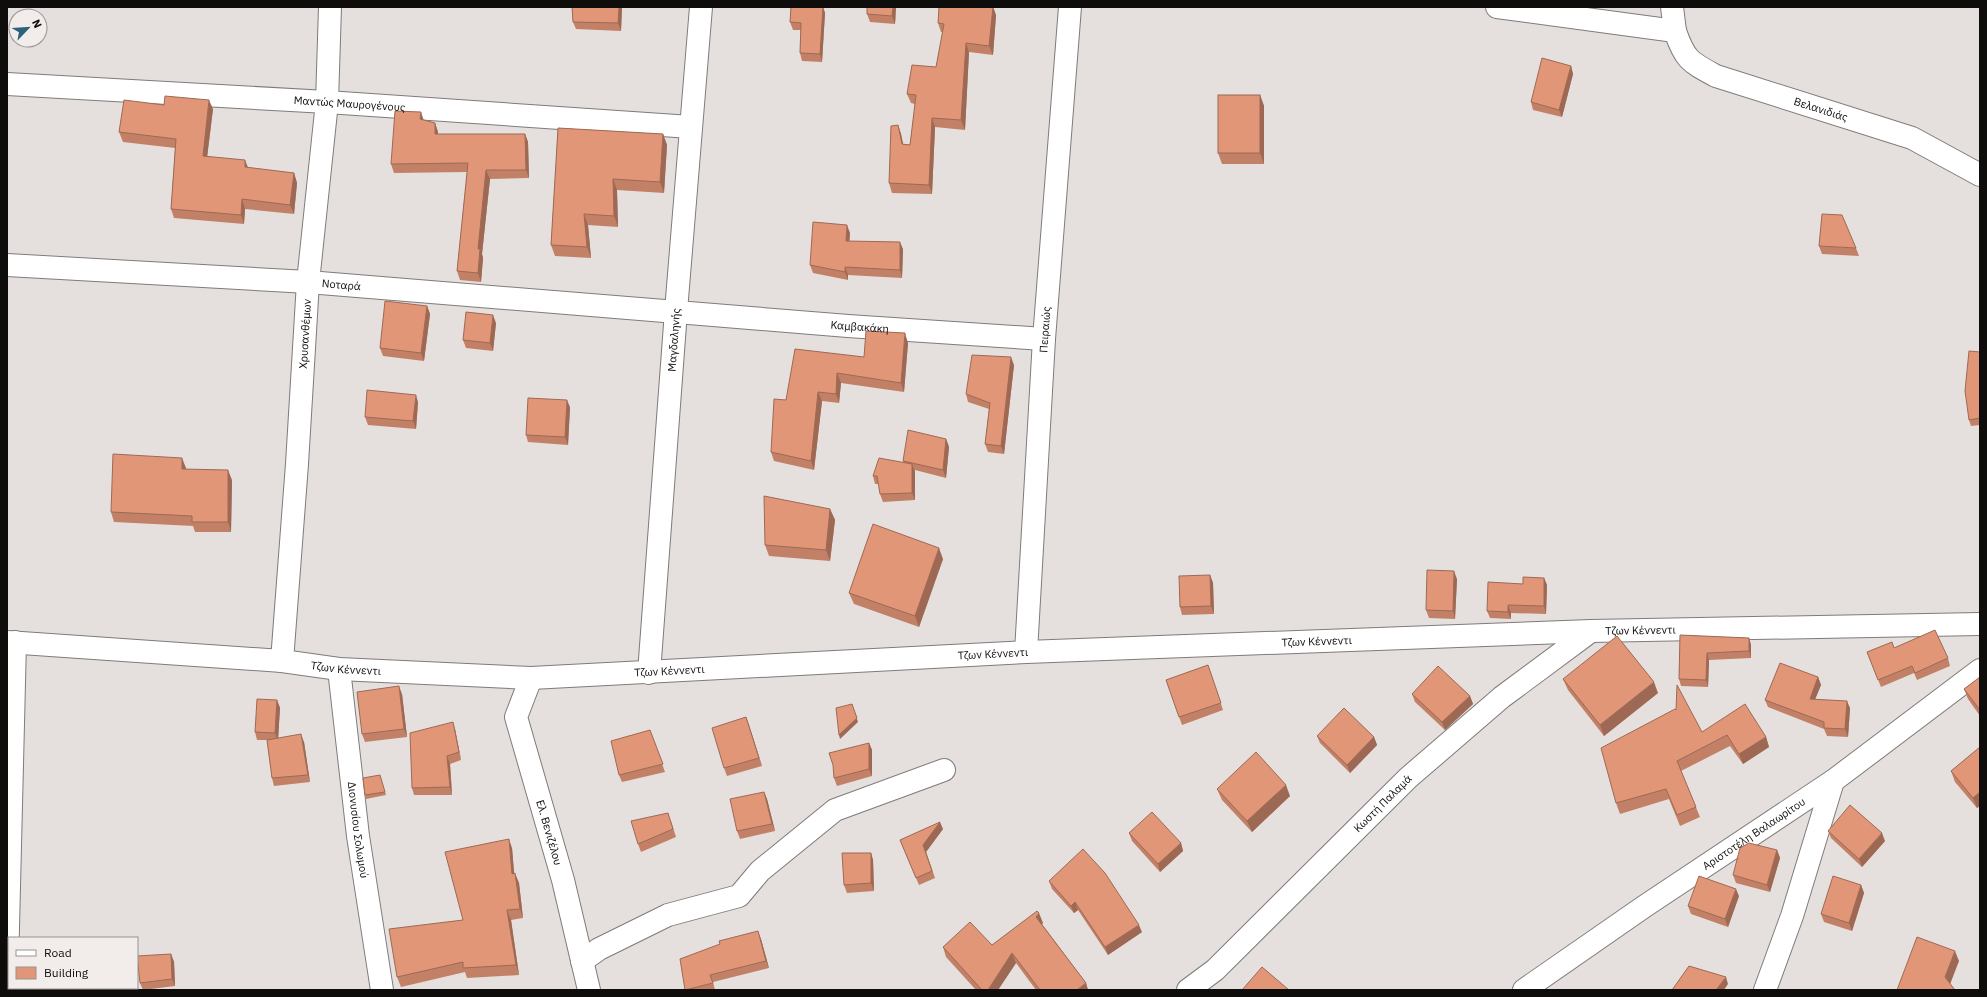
<svg xmlns="http://www.w3.org/2000/svg" width="1987" height="997" viewBox="0 0 1987 997" font-family="'IBM Plex Sans',sans-serif">
<style>
.lines{fill:none;stroke-linecap:round;stroke-linejoin:round}
.minor-casing{stroke:#7f7b79;stroke-width:24}
.minor{stroke:#fff;stroke-width:22}
.wall{fill:#c28167}
.shaded-wall{fill:#9e6954}
.building{fill:#e19678;stroke:#9e6954}
.labels{text-anchor:middle;stroke-width:3;stroke-linejoin:round;paint-order:stroke}
.street-label{font-size:11px;fill:#0f0d0c;stroke:#f2edeb}
</style>
<rect width="100%" height="100%" fill="#e5e0de"/>
<g class="lines">
<defs>
<g id="minor">
<path id="s1" d="M 1497,7 L 1675,31 C 1685,60 1690,62 1716,76 L 1912,138 L 1980,175"/>
<path d="M 1672,7 L 1675,31"/>
<path id="s2" d="M 7,84 L 327,102 L 691,127"/>
<path id="s3" d="M 7,265 L 308,282 L 848,326 L 1044,339"/>
<path id="s4" d="M 7,642 L 282,661 L 339,669 L 531,678 L 1026,652 L 1591,631 L 1980,624"/>
<path id="s5" d="M 1026,652 L 1044,339 L 1070,7"/>
<path id="s6" d="M 282,661 L 297,464 L 308,282 L 327,102 L 330,7"/>
<path id="s7" d="M 339,669 L 358,836 L 382,990"/>
<path id="s8" d="M 649,673 L 676,311 L 701,7"/>
<path id="s9" d="M 531,678 L 516,717 L 563,880 L 589,990"/>
<path d="M 582,961 L 599,949 L 668,915 L 739,896 L 760,871 L 835,810 L 944,770"/>
<path d="M 7,968 L 15,642"/>
<path id="s10" d="M 1188,990 L 1215,970 L 1408,778 L 1502,697 L 1591,631"/>
<path id="s11" d="M 1524,990 L 1645,906 L 1833,781 L 1980,670"/>
<path d="M 1765,990 L 1792,916 L 1833,781"/>
</g>
</defs>
<use href="#minor" class="minor-casing"/>
<use href="#minor" class="minor"/>
</g>
<g class="wall">
<path d="M 572,7 L 622,7 L 621,31 L 576,29 L 573,22 Z"/>
<path d="M 791,7 L 823,7 L 825,13 L 822,62 L 802,61 L 800,53 L 801,30 L 793,30 L 790,22 Z"/>
<path d="M 867,7 L 896,7 L 895,24 L 870,22 L 867,14 Z"/>
<path d="M 939,7 L 993,7 L 996,15 L 993,55 L 969,52 L 965,130 L 935,127 L 932,194 L 892,193 L 889,183 L 898,125 L 901,134 L 903,144 L 910,145 L 915,104 L 911,103 L 907,94 L 936,67 L 943,32 L 941,32 L 938,23 Z"/>
<path d="M 1571,66 L 1573,74 L 1562,117 L 1533,110 L 1531,102 Z"/>
<path d="M 1260,95 L 1264,106 L 1264,164 L 1222,164 L 1218,153 Z"/>
<path d="M 164,105 L 213,109 L 207,157 L 248,168 L 294,173 L 297,183 L 294,214 L 245,209 L 244,224 L 174,218 L 171,209 L 175,148 L 123,142 L 119,132 Z"/>
<path d="M 424,120 L 435,123 L 438,132 L 438,134 L 525,134 L 528,142 L 529,178 L 490,179 L 482,254 L 483,258 L 481,282 L 460,280 L 457,271 L 467,172 L 394,173 L 391,164 Z"/>
<path d="M 558,128 L 663,134 L 667,145 L 664,193 L 617,190 L 618,227 L 588,225 L 591,258 L 555,256 L 551,245 Z"/>
<path d="M 850,233 L 849,241 L 903,249 L 902,278 L 848,275 L 848,280 L 813,273 L 810,265 Z"/>
<path d="M 1819,246 L 1856,248 L 1859,256 L 1822,254 Z"/>
<path d="M 427,306 L 430,314 L 424,361 L 383,356 L 380,348 Z"/>
<path d="M 496,323 L 493,351 L 466,348 L 463,340 Z"/>
<path d="M 908,343 L 904,392 L 841,383 L 839,403 L 822,401 L 814,470 L 774,461 L 771,452 L 786,400 L 864,357 Z"/>
<path d="M 1980,352 L 1980,425 L 1971,426 L 1969,420 Z"/>
<path d="M 1014,365 L 1004,454 L 988,452 L 985,444 L 989,409 L 968,402 L 966,394 Z"/>
<path d="M 418,402 L 416,429 L 368,425 L 365,417 Z"/>
<path d="M 570,407 L 568,445 L 528,442 L 526,435 Z"/>
<path d="M 946,439 L 949,447 L 946,478 L 915,470 L 915,500 L 883,502 L 880,494 L 879,484 L 875,484 L 873,476 L 904,463 L 903,461 Z"/>
<path d="M 186,468 L 186,469 L 232,480 L 231,532 L 195,532 L 193,526 L 114,522 L 111,512 Z"/>
<path d="M 830,509 L 835,520 L 830,561 L 769,556 L 765,545 Z"/>
<path d="M 943,559 L 919,627 L 854,604 L 849,593 Z"/>
<path d="M 1210,575 L 1213,583 L 1214,614 L 1182,615 L 1180,607 Z"/>
<path d="M 1544,578 L 1547,585 L 1546,614 L 1511,613 L 1511,619 L 1490,618 L 1487,611 L 1523,584 Z"/>
<path d="M 1457,579 L 1455,619 L 1429,618 L 1426,610 Z"/>
<path d="M 1680,635 L 1749,638 L 1751,645 L 1751,658 L 1709,660 L 1708,687 L 1681,686 L 1679,679 Z"/>
<path d="M 1894,648 L 1948,658 L 1950,666 L 1917,680 L 1914,673 L 1881,687 L 1867,652 Z"/>
<path d="M 1208,665 L 1223,710 L 1182,725 L 1166,680 Z"/>
<path d="M 1818,677 L 1821,685 L 1815,699 L 1850,708 L 1848,737 L 1827,736 L 1824,729 L 1768,707 L 1765,700 Z"/>
<path d="M 1980,677 L 1980,716 L 1968,699 L 1964,689 Z"/>
<path d="M 1563,679 L 1658,693 L 1604,736 L 1568,690 Z"/>
<path d="M 402,694 L 407,737 L 365,742 L 362,734 Z"/>
<path d="M 1412,694 L 1470,696 L 1473,704 L 1445,730 L 1415,702 Z"/>
<path d="M 277,700 L 280,708 L 278,738 L 304,742 L 310,782 L 274,786 L 272,778 L 267,740 L 257,740 L 255,732 Z"/>
<path d="M 746,717 L 762,766 L 727,776 L 724,768 Z"/>
<path d="M 455,729 L 461,760 L 450,764 L 452,795 L 414,795 L 412,788 Z"/>
<path d="M 650,730 L 665,772 L 622,782 L 619,775 Z"/>
<path d="M 1702,732 L 1766,737 L 1769,747 L 1743,764 L 1730,746 L 1681,771 L 1700,817 L 1680,826 L 1669,799 L 1620,814 L 1616,803 Z"/>
<path d="M 1317,736 L 1374,737 L 1377,745 L 1350,773 L 1320,743 Z"/>
<path d="M 869,743 L 872,750 L 872,776 L 837,786 L 834,778 Z"/>
<path d="M 1980,747 L 1980,806 L 1977,808 L 1955,782 L 1951,771 Z"/>
<path d="M 380,775 L 386,795 L 366,799 L 365,795 Z"/>
<path d="M 1217,789 L 1290,796 L 1252,832 L 1222,800 Z"/>
<path d="M 764,792 L 767,799 L 775,831 L 740,839 L 737,831 Z"/>
<path d="M 671,821 L 676,837 L 641,852 L 638,844 Z"/>
<path d="M 943,829 L 926,852 L 935,878 L 919,885 L 900,840 Z"/>
<path d="M 1828,831 L 1885,841 L 1862,867 L 1831,838 Z"/>
<path d="M 1129,833 L 1181,843 L 1183,851 L 1160,872 L 1132,841 Z"/>
<path d="M 512,848 L 514,873 L 519,883 L 523,918 L 511,920 L 519,975 L 467,978 L 465,972 L 401,987 L 397,977 L 463,920 Z"/>
<path d="M 1777,850 L 1780,858 L 1770,892 L 1736,883 L 1733,875 Z"/>
<path d="M 871,853 L 873,860 L 874,891 L 847,893 L 844,885 Z"/>
<path d="M 1049,881 L 1142,932 L 1108,955 L 1078,910 L 1074,913 L 1052,889 Z"/>
<path d="M 1861,885 L 1864,893 L 1852,931 L 1824,922 L 1821,914 Z"/>
<path d="M 1739,896 L 1728,927 L 1691,914 L 1688,906 Z"/>
<path d="M 1043,923 L 1042,924 L 1086,983 L 1088,990 L 1036,990 L 1016,963 L 998,990 L 976,990 L 946,957 L 943,947 L 992,945 Z"/>
<path d="M 761,939 L 769,968 L 713,982 L 715,990 L 685,990 Z"/>
<path d="M 171,954 L 174,962 L 175,986 L 143,990 L 140,983 Z"/>
</g>
<g class="shaded-wall">
<path d="M 619,7 L 622,7 L 621,31 L 618,23 Z"/>
<path d="M 823,7 L 825,13 L 822,62 L 820,54 Z"/>
<path d="M 893,7 L 896,7 L 895,24 L 892,16 Z"/>
<path d="M 993,7 L 996,15 L 993,55 L 989,46 Z"/>
<path d="M 966,43 L 969,52 L 965,130 L 961,120 Z"/>
<path d="M 1571,66 L 1573,74 L 1562,117 L 1559,110 Z"/>
<path d="M 1260,95 L 1264,106 L 1264,164 L 1260,153 Z"/>
<path d="M 209,100 L 213,109 L 206,166 L 203,156 Z"/>
<path d="M 421,112 L 424,121 L 420,119 Z"/>
<path d="M 932,118 L 935,127 L 932,194 L 929,185 Z"/>
<path d="M 435,123 L 438,132 L 438,143 L 435,134 Z"/>
<path d="M 898,125 L 901,134 L 905,153 L 902,144 Z"/>
<path d="M 525,134 L 528,142 L 529,178 L 526,170 Z"/>
<path d="M 663,134 L 667,145 L 664,193 L 660,182 Z"/>
<path d="M 245,160 L 249,170 L 245,167 Z"/>
<path d="M 486,170 L 490,179 L 482,254 L 483,258 L 481,282 L 478,273 L 478,249 Z"/>
<path d="M 294,173 L 297,183 L 294,214 L 290,205 Z"/>
<path d="M 613,179 L 617,190 L 618,227 L 614,216 Z"/>
<path d="M 242,199 L 245,209 L 244,224 L 241,215 Z"/>
<path d="M 584,214 L 588,225 L 591,258 L 587,247 Z"/>
<path d="M 847,225 L 850,233 L 849,248 L 846,241 Z"/>
<path d="M 900,242 L 903,249 L 902,278 L 900,270 Z"/>
<path d="M 845,267 L 848,275 L 848,280 L 845,272 Z"/>
<path d="M 427,306 L 430,314 L 424,361 L 421,353 Z"/>
<path d="M 493,315 L 496,323 L 493,351 L 490,343 Z"/>
<path d="M 905,333 L 908,343 L 904,392 L 901,383 Z"/>
<path d="M 1011,357 L 1014,365 L 1004,454 L 1001,446 Z"/>
<path d="M 837,373 L 841,383 L 839,403 L 836,394 Z"/>
<path d="M 818,392 L 822,401 L 814,470 L 811,461 Z"/>
<path d="M 416,395 L 418,402 L 416,429 L 413,421 Z"/>
<path d="M 567,400 L 570,407 L 568,445 L 565,437 Z"/>
<path d="M 946,439 L 949,447 L 946,478 L 943,470 Z"/>
<path d="M 182,458 L 186,468 L 185,479 L 182,469 Z"/>
<path d="M 912,464 L 915,472 L 915,500 L 912,493 Z"/>
<path d="M 228,470 L 232,480 L 231,532 L 228,522 Z"/>
<path d="M 830,509 L 835,520 L 830,561 L 826,550 Z"/>
<path d="M 939,548 L 943,559 L 919,627 L 915,616 Z"/>
<path d="M 1454,571 L 1457,579 L 1455,619 L 1453,611 Z"/>
<path d="M 1210,575 L 1213,583 L 1214,614 L 1211,606 Z"/>
<path d="M 1544,578 L 1547,585 L 1546,614 L 1544,606 Z"/>
<path d="M 1508,605 L 1511,613 L 1511,619 L 1508,612 Z"/>
<path d="M 1749,638 L 1751,645 L 1751,658 L 1749,651 Z"/>
<path d="M 1707,653 L 1709,660 L 1708,687 L 1706,680 Z"/>
<path d="M 1818,677 L 1821,685 L 1812,707 L 1810,699 Z"/>
<path d="M 1654,682 L 1658,693 L 1604,736 L 1600,725 Z"/>
<path d="M 399,686 L 402,694 L 407,737 L 404,729 Z"/>
<path d="M 1470,696 L 1473,704 L 1445,730 L 1442,722 Z"/>
<path d="M 277,700 L 280,708 L 278,741 L 275,733 Z"/>
<path d="M 1847,701 L 1850,708 L 1848,737 L 1845,729 Z"/>
<path d="M 852,704 L 858,722 L 840,739 L 839,735 Z"/>
<path d="M 746,717 L 749,725 L 762,766 L 759,758 Z"/>
<path d="M 453,722 L 455,729 L 461,760 L 459,752 Z"/>
<path d="M 301,734 L 304,742 L 310,782 L 308,775 Z"/>
<path d="M 1374,737 L 1377,745 L 1350,773 L 1347,765 Z"/>
<path d="M 1766,737 L 1769,747 L 1743,764 L 1739,754 Z"/>
<path d="M 869,743 L 872,750 L 872,776 L 869,769 Z"/>
<path d="M 447,756 L 450,764 L 452,795 L 450,787 Z"/>
<path d="M 1286,785 L 1290,796 L 1252,832 L 1247,821 Z"/>
<path d="M 764,792 L 767,799 L 775,831 L 772,824 Z"/>
<path d="M 1980,792 L 1980,806 L 1977,808 L 1973,798 Z"/>
<path d="M 940,822 L 943,829 L 926,852 L 935,878 L 923,845 Z"/>
<path d="M 1882,833 L 1885,841 L 1862,867 L 1859,859 Z"/>
<path d="M 509,839 L 512,848 L 515,883 L 512,874 Z"/>
<path d="M 1181,843 L 1183,851 L 1160,872 L 1158,864 Z"/>
<path d="M 1777,850 L 1780,858 L 1770,892 L 1767,885 Z"/>
<path d="M 871,853 L 873,860 L 874,891 L 871,883 Z"/>
<path d="M 515,873 L 519,883 L 523,918 L 520,909 Z"/>
<path d="M 1861,885 L 1864,893 L 1852,931 L 1849,923 Z"/>
<path d="M 1736,889 L 1739,896 L 1728,927 L 1725,919 Z"/>
<path d="M 1075,902 L 1078,910 L 1074,913 L 1071,906 Z"/>
<path d="M 507,910 L 511,920 L 519,975 L 516,965 Z"/>
<path d="M 1039,913 L 1043,923 L 1040,927 L 1036,917 Z"/>
<path d="M 1139,925 L 1142,932 L 1108,955 L 1105,947 Z"/>
<path d="M 758,931 L 761,939 L 769,968 L 766,961 Z"/>
<path d="M 1955,951 L 1959,961 L 1949,987 L 1945,977 Z"/>
<path d="M 1012,953 L 1016,963 L 998,990 L 988,990 Z"/>
<path d="M 171,954 L 174,962 L 175,986 L 172,979 Z"/>
<path d="M 1726,977 L 1728,984 L 1724,990 L 1716,990 Z"/>
<path d="M 1086,983 L 1088,990 L 1077,990 Z"/>
</g>
<g class="building">
<path d="M 572,7 L 619,7 L 618,23 L 573,22 Z"/>
<path d="M 791,7 L 823,7 L 820,54 L 800,53 L 801,23 L 790,22 Z"/>
<path d="M 867,7 L 893,7 L 892,16 L 867,14 Z"/>
<path d="M 939,7 L 993,7 L 989,46 L 966,43 L 961,120 L 932,118 L 929,185 L 889,183 L 891,126 L 898,125 L 902,144 L 910,145 L 916,95 L 907,94 L 912,65 L 936,67 L 944,24 L 938,23 Z"/>
<path d="M 1542,58 L 1571,66 L 1559,110 L 1531,102 Z"/>
<rect x="1218" y="95" width="42" height="58"/>
<path d="M 165,96 L 209,100 L 203,156 L 245,160 L 245,167 L 294,173 L 290,205 L 242,199 L 241,215 L 171,209 L 176,139 L 119,132 L 124,100 L 164,105 Z"/>
<path d="M 395,111 L 421,112 L 420,119 L 435,123 L 435,134 L 525,134 L 526,170 L 486,170 L 478,249 L 480,249 L 478,273 L 457,271 L 468,163 L 391,164 Z"/>
<path d="M 558,128 L 663,134 L 660,182 L 613,179 L 614,216 L 584,214 L 587,247 L 551,245 Z"/>
<path d="M 1822,214 L 1842,215 L 1856,248 L 1819,246 Z"/>
<path d="M 813,222 L 847,225 L 846,241 L 900,242 L 900,270 L 845,267 L 845,272 L 810,265 Z"/>
<path d="M 385,301 L 427,306 L 421,353 L 380,348 Z"/>
<path d="M 466,312 L 493,315 L 490,343 L 463,340 Z"/>
<path d="M 866,331 L 905,333 L 901,383 L 837,373 L 836,394 L 818,392 L 811,461 L 771,452 L 774,399 L 786,400 L 795,349 L 864,357 Z"/>
<path d="M 1969,351 L 1980,352 L 1980,418 L 1969,420 L 1965,391 Z"/>
<path d="M 972,355 L 1011,357 L 1001,446 L 985,444 L 990,403 L 966,394 Z"/>
<path d="M 367,390 L 416,395 L 413,421 L 365,417 Z"/>
<path d="M 528,398 L 567,400 L 565,437 L 526,435 Z"/>
<path d="M 908,430 L 946,439 L 943,470 L 903,461 Z"/>
<path d="M 113,454 L 182,458 L 182,469 L 228,470 L 228,522 L 192,522 L 192,516 L 111,512 Z"/>
<path d="M 879,458 L 912,464 L 912,493 L 880,494 L 877,476 L 873,476 Z"/>
<path d="M 764,496 L 830,509 L 826,550 L 765,545 Z"/>
<path d="M 873,524 L 939,548 L 915,616 L 849,593 Z"/>
<path d="M 1427,570 L 1454,571 L 1453,611 L 1426,610 Z"/>
<path d="M 1210,575 L 1211,606 L 1180,607 L 1179,576 Z"/>
<path d="M 1523,577 L 1544,578 L 1544,606 L 1508,605 L 1508,612 L 1487,611 L 1488,582 L 1523,584 Z"/>
<path d="M 1935,630 L 1948,658 L 1915,673 L 1912,666 L 1878,680 L 1867,652 L 1892,642 L 1894,648 Z"/>
<path d="M 1680,635 L 1749,638 L 1749,651 L 1707,653 L 1706,680 L 1679,679 Z"/>
<path d="M 1617,636 L 1654,682 L 1600,725 L 1563,679 Z"/>
<path d="M 1780,663 L 1818,677 L 1810,699 L 1847,701 L 1845,729 L 1824,728 L 1824,722 L 1765,700 Z"/>
<path d="M 1208,665 L 1221,703 L 1179,717 L 1166,680 Z"/>
<path d="M 1438,666 L 1470,696 L 1442,722 L 1412,694 Z"/>
<path d="M 1980,677 L 1980,710 L 1964,689 Z"/>
<path d="M 1677,685 L 1702,732 L 1745,704 L 1766,737 L 1739,754 L 1727,735 L 1677,761 L 1696,807 L 1677,815 L 1666,789 L 1616,803 L 1601,748 L 1675,709 L 1676,710 Z"/>
<path d="M 399,686 L 404,729 L 362,734 L 357,692 Z"/>
<path d="M 257,699 L 277,700 L 275,733 L 255,732 Z"/>
<path d="M 852,704 L 857,718 L 839,735 L 836,708 Z"/>
<path d="M 1344,708 L 1374,737 L 1347,765 L 1317,736 Z"/>
<path d="M 746,717 L 759,758 L 724,768 L 712,728 Z"/>
<path d="M 453,722 L 459,752 L 447,756 L 450,787 L 412,788 L 410,733 Z"/>
<path d="M 650,730 L 663,764 L 619,775 L 611,741 Z"/>
<path d="M 301,734 L 308,775 L 272,778 L 267,740 Z"/>
<path d="M 869,743 L 869,769 L 834,778 L 833,765 L 829,753 Z"/>
<path d="M 1980,747 L 1980,792 L 1973,798 L 1951,771 Z"/>
<path d="M 1256,752 L 1286,785 L 1247,821 L 1217,789 Z"/>
<path d="M 380,775 L 385,792 L 365,795 L 363,778 Z"/>
<path d="M 764,792 L 772,824 L 737,831 L 730,799 Z"/>
<path d="M 1850,805 L 1882,833 L 1859,859 L 1828,831 Z"/>
<path d="M 1152,812 L 1181,843 L 1158,864 L 1129,833 Z"/>
<path d="M 668,813 L 673,829 L 638,844 L 631,821 Z"/>
<path d="M 940,822 L 923,845 L 932,871 L 916,878 L 900,840 Z"/>
<path d="M 509,839 L 512,874 L 515,873 L 520,909 L 507,910 L 516,965 L 463,968 L 463,962 L 397,977 L 389,929 L 463,920 L 445,852 Z"/>
<path d="M 1749,843 L 1777,850 L 1767,885 L 1733,875 L 1740,848 Z"/>
<path d="M 1083,849 L 1105,873 L 1139,925 L 1105,947 L 1075,902 L 1071,906 L 1049,881 Z"/>
<path d="M 842,853 L 871,853 L 871,883 L 844,885 Z"/>
<path d="M 1699,876 L 1736,889 L 1725,919 L 1688,906 Z"/>
<path d="M 1833,876 L 1861,885 L 1849,923 L 1821,914 Z"/>
<path d="M 1037,911 L 1039,913 L 1036,917 L 1086,983 L 1077,990 L 1040,990 L 1012,953 L 988,990 L 982,990 L 943,947 L 970,922 L 992,945 Z"/>
<path d="M 758,931 L 766,961 L 710,975 L 713,983 L 685,990 L 680,959 L 720,944 L 719,941 Z"/>
<path d="M 1917,937 L 1955,951 L 1945,977 L 1955,990 L 1897,990 Z"/>
<path d="M 171,954 L 172,979 L 140,983 L 137,956 Z"/>
<path d="M 1689,966 L 1726,977 L 1716,990 L 1672,990 Z"/>
<path d="M 1262,967 L 1289,990 L 1242,990 Z"/>
</g>
<g class="labels">
<g class="street-label">
<text dy="4" stroke="none"><textPath href="#s2" startOffset="343">Μαντώς Μαυρογένους</textPath></text>
<text dy="4" stroke="none"><textPath href="#s1" startOffset="353">Βελανιδιάς</textPath></text>
<text dy="4" stroke="none"><textPath href="#s3" startOffset="335">Νοταρά</textPath></text>
<text dy="4" stroke="none"><textPath href="#s3" startOffset="855">Καμβακάκη</textPath></text>
<text dy="4" stroke="none"><textPath href="#s5" startOffset="323">Πειραιώς</textPath></text>
<text dy="4" stroke="none"><textPath href="#s6" startOffset="328">Χρυσανθέμων</textPath></text>
<text dy="4" stroke="none"><textPath href="#s8" startOffset="334">Μαγδαληνής</textPath></text>
<text dy="4" stroke="none"><textPath href="#s4" startOffset="1636">Τζων Κέννεντι</textPath></text>
<text dy="4" stroke="none"><textPath href="#s4" startOffset="1312">Τζων Κέννεντι</textPath></text>
<text dy="4" stroke="none"><textPath href="#s4" startOffset="988">Τζων Κέννεντι</textPath></text>
<text dy="4" stroke="none"><textPath href="#s4" startOffset="340">Τζων Κέννεντι</textPath></text>
<text dy="4" stroke="none"><textPath href="#s4" startOffset="664">Τζων Κέννεντι</textPath></text>
<text dy="4" stroke="none"><textPath href="#s10" startOffset="270">Κωστή Παλαμά</textPath></text>
<text dy="4" stroke="none"><textPath href="#s7" startOffset="162">Διονυσίου Σολωμού</textPath></text>
<text dy="4" stroke="none"><textPath href="#s9" startOffset="162">Ελ. Βενιζέλου</textPath></text>
<text dy="4" stroke="none"><textPath href="#s11" startOffset="278">Αριστοτέλη Βαλαωρίτου</textPath></text>
</g>
</g>
<rect width="1987" height="997" fill="none" stroke="#0f0d0c" stroke-width="16"/>
<rect x="8" y="937" width="130" height="52" fill="#f2edeb" stroke="#979392"/>
<rect x="16" y="950" width="20" height="6" fill="#ffffff" stroke="#979392"/>
<text x="44" y="957" font-size="12" fill="#0f0d0c">Road</text>
<rect x="16" y="967" width="20" height="12" fill="#e19678" stroke="#979392"/>
<text x="44" y="977" font-size="12" fill="#0f0d0c">Building</text>
<g transform="translate(28 28) rotate(65)"><circle r="19" fill="#f2edeb" stroke="#979392"/>
<path d="M0-3L7 15L0 10L-7 15Z" fill="#2c627d"/>
<text y="-6" font-size="11" font-weight="bold" text-anchor="middle" fill="#0f0d0c">N</text>
</g>
</svg>
